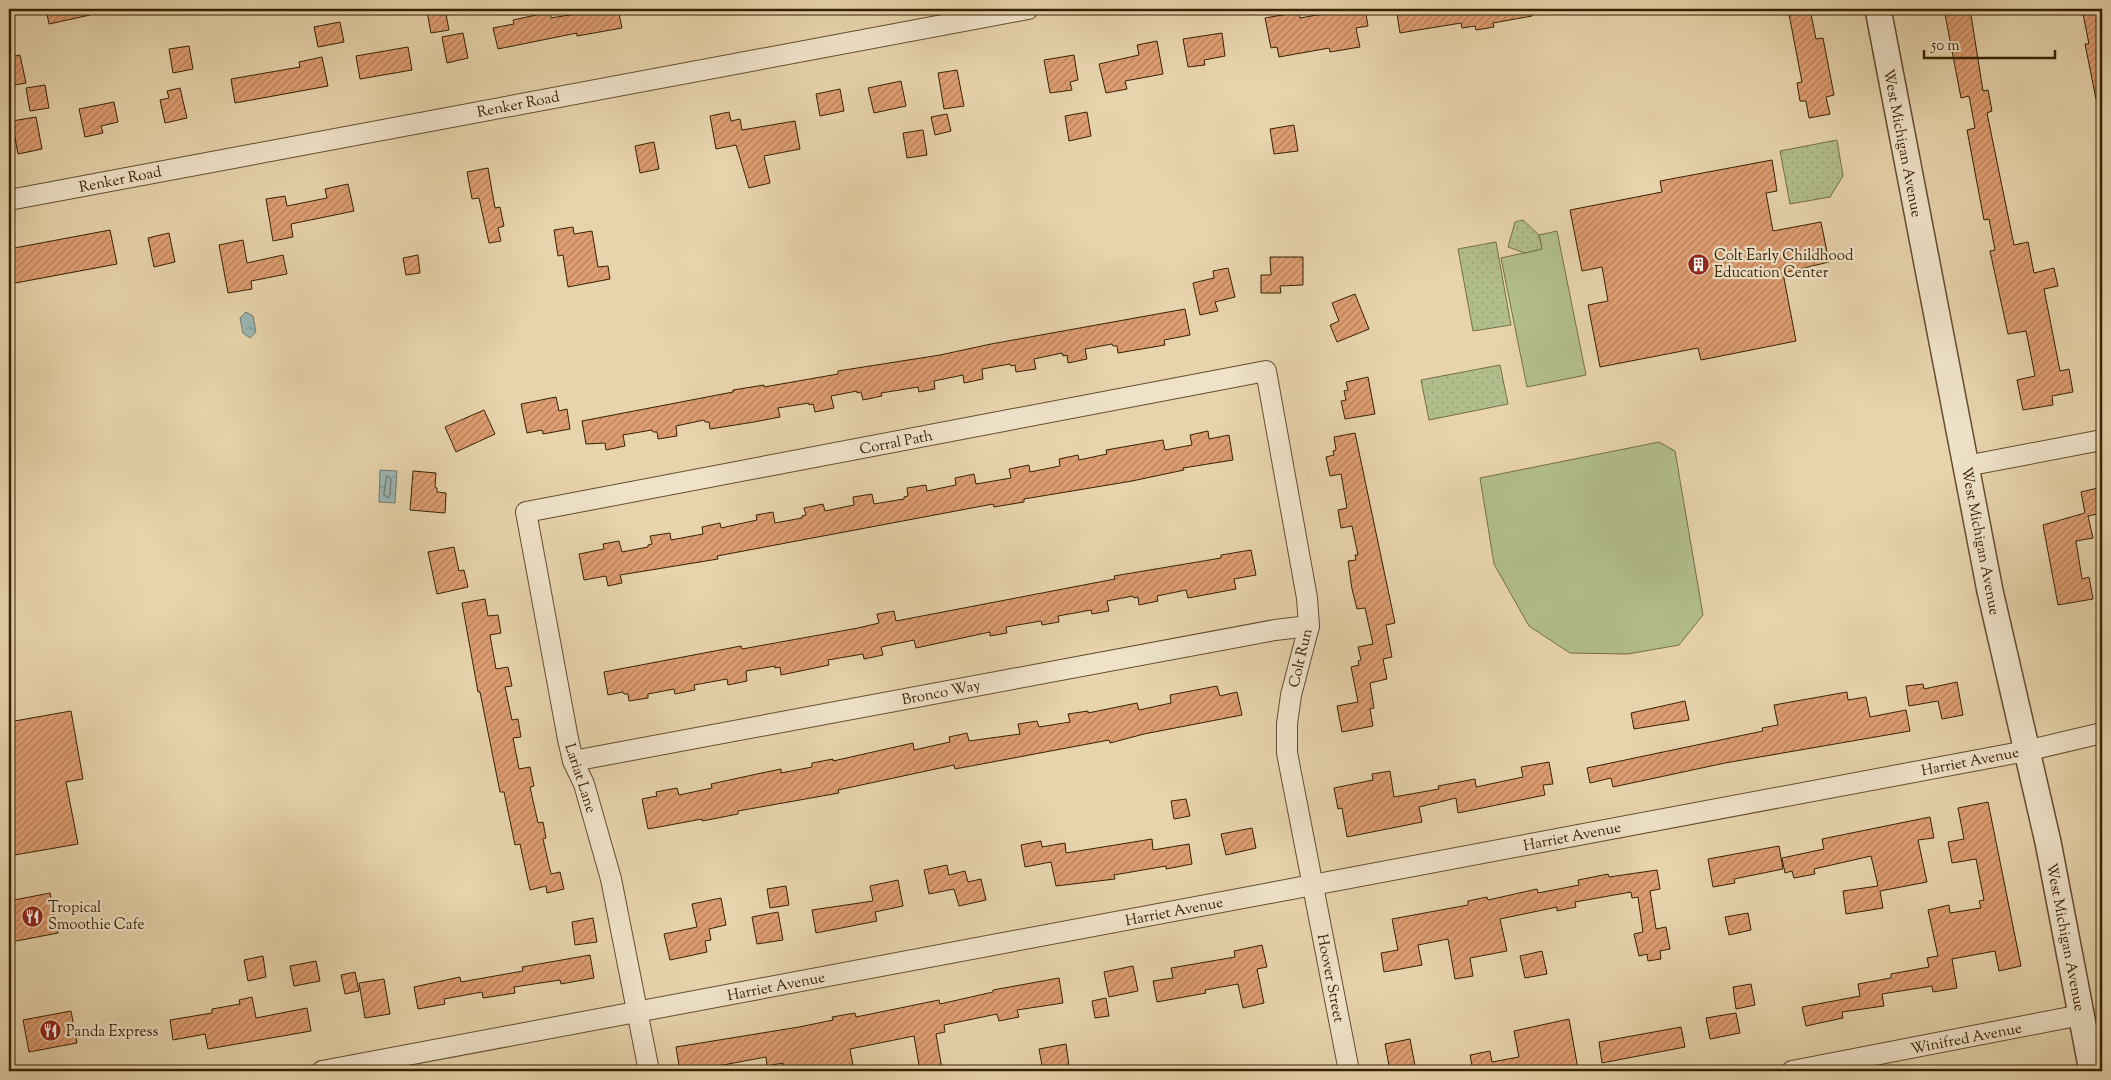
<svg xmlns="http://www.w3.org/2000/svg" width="2111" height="1080" viewBox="0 0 2111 1080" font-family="'Sorts Mill Goudy',serif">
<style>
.green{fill:#b2bd8c;stroke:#746f48}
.park{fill:url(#park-dots);stroke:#746f48}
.water{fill:url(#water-ripples);stroke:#727a6d}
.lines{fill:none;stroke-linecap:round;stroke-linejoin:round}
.shore{stroke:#686c5c;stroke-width:1}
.building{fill:url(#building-hatch);stroke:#372103}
.minor-casing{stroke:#634e2d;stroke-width:22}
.tertiary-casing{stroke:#634e2d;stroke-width:28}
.minor{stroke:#efe2c9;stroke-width:20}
.tertiary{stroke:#efe2c9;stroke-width:25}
.labels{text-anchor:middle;stroke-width:4.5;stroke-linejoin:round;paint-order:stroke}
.street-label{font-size:15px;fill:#372103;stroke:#efe2c9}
.poi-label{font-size:15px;fill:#372103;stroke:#efe2c9;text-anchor:start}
</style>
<defs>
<pattern id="park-dots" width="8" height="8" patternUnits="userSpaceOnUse" patternTransform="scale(1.25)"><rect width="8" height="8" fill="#b2bd8c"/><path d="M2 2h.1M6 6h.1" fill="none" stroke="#9aa277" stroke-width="1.8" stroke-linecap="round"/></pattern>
<pattern id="water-ripples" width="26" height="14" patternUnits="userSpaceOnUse" patternTransform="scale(1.25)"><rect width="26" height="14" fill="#9ab6b4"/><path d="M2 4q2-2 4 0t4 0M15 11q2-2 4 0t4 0" fill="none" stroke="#7e9490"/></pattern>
<pattern id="building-hatch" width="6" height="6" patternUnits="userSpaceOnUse" patternTransform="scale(1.25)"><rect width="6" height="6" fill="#de9e71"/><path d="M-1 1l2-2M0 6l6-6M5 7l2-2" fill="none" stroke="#b5805b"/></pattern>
</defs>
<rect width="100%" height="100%" fill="#e7d3ac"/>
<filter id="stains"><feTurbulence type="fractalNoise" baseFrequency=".004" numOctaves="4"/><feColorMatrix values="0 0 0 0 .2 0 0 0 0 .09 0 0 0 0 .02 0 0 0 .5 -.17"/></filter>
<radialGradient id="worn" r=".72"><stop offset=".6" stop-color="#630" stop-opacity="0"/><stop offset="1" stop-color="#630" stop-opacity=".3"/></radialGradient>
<g class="green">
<path d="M 1557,231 L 1586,375 L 1527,387 L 1501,258 L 1542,249 L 1539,235 Z"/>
<path d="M 1659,442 L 1675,451 L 1703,615 L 1679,645 L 1628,654 L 1570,653 L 1529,626 L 1494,564 L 1480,478 Z"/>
</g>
<g class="park">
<path d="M 1837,140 L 1843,176 L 1830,197 L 1790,204 L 1780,151 Z"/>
<path d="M 1523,220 L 1539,235 L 1542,249 L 1525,253 L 1508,247 L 1515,222 Z"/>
<path d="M 1496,242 L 1511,325 L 1473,331 L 1458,249 Z"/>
<path d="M 1500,365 L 1508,404 L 1429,420 L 1421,380 Z"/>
</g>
<g class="water">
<path d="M 246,312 L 253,316 L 256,332 L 250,338 L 243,333 L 240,318 Z"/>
<path d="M 380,470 L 397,471 L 395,503 L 379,502 Z"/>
</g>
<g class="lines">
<path class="shore" d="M 387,476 L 391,478 L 390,496 L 388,498 L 384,495 Z"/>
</g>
<g class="building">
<path d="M 46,9 L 89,9 L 90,15 L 49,24 Z"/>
<path d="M 445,9 L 449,30 L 431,33 L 427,12 Z"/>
<path d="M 606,9 L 618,9 L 622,28 L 577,36 L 577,33 L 498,49 L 493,28 L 514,24 L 513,20 L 550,12 L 551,18 Z"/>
<path d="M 1339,9 L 1365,9 L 1368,26 L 1356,28 L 1360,47 L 1330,52 L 1329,48 L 1279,57 L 1277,47 L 1271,48 L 1265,18 L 1299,12 L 1300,18 L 1339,11 Z"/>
<path d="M 1415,9 L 1532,9 L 1532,16 L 1493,23 L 1494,27 L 1476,30 L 1475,26 L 1462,28 L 1461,23 L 1400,33 L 1397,14 L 1416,11 Z"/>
<path d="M 1788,9 L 1810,9 L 1816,39 L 1823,38 L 1834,95 L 1826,97 L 1830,114 L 1809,118 L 1806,101 L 1800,101 L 1797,83 L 1802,82 Z"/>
<path d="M 1944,9 L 1970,9 L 1983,91 L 1988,90 L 1992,111 L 1987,113 L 2014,245 L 2028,242 L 2034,273 L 2054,268 L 2058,286 L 2044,289 L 2060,371 L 2069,369 L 2073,392 L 2052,396 L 2053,405 L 2023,410 L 2017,380 L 2035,376 L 2026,331 L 2008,334 L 1990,251 L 1995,250 L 1989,219 L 1984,220 L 1967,130 L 1975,128 L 1969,96 L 1961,98 Z"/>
<path d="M 2082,9 L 2102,9 L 2102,98 L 2096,99 L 2085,44 L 2089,44 Z"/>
<path d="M 340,22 L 344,42 L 318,47 L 314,27 Z"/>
<path d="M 463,33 L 468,58 L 447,63 L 442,37 Z"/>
<path d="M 1222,33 L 1225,56 L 1204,60 L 1205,65 L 1188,67 L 1183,39 Z"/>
<path d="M 1157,41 L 1163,74 L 1125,81 L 1127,89 L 1106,93 L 1099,64 L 1139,55 L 1137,45 Z"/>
<path d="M 189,46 L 193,69 L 173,73 L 169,49 Z"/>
<path d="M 408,47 L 412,70 L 360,79 L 356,56 Z"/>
<path d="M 20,55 L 26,83 L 9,86 L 9,57 Z"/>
<path d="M 1074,55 L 1078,80 L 1070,82 L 1072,90 L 1050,93 L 1044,60 Z"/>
<path d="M 322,57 L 328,86 L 235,103 L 231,79 L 300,67 L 299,62 Z"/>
<path d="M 957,70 L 964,106 L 944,109 L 938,73 Z"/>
<path d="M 901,81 L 906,106 L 874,113 L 868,88 Z"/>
<path d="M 45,85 L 49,108 L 30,111 L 26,88 Z"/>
<path d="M 180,88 L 187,118 L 165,123 L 160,100 L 169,98 L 167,91 Z"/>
<path d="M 840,89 L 844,111 L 820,116 L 816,94 Z"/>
<path d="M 114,102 L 118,122 L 101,126 L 103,133 L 85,137 L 79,109 Z"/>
<path d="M 729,112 L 731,121 L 740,119 L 742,130 L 795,121 L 800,149 L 764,156 L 770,183 L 749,188 L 736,145 L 716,149 L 710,116 Z"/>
<path d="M 1087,112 L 1091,136 L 1069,141 L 1065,116 Z"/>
<path d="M 947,114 L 951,131 L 935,135 L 931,117 Z"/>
<path d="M 36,117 L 42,149 L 18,154 L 12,121 Z"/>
<path d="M 1294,125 L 1298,151 L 1274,154 L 1270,129 Z"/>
<path d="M 923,130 L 927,155 L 907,158 L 903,133 Z"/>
<path d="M 654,142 L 659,169 L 640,173 L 635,146 Z"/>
<path d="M 1772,160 L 1777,191 L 1766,193 L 1773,231 L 1821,222 L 1829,262 L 1783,273 L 1796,341 L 1701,360 L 1698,348 L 1600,367 L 1588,305 L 1608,301 L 1602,267 L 1582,271 L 1570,210 L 1662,192 L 1660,181 Z"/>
<path d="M 488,168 L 495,208 L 500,207 L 504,226 L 498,228 L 501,241 L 489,243 L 479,198 L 472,199 L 467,172 Z"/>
<path d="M 348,184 L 354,211 L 291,224 L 293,237 L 273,241 L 266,199 L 285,196 L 287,206 L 327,198 L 325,189 Z"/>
<path d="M 573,227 L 574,234 L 592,231 L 598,267 L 608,266 L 610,279 L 568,287 L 563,255 L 558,256 L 554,230 Z"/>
<path d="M 110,230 L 117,264 L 10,284 L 9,249 Z"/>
<path d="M 169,233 L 175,262 L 154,267 L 148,238 Z"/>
<path d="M 243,240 L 247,263 L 283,255 L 287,274 L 251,281 L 252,289 L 228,293 L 219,245 Z"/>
<path d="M 418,255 L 420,273 L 406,275 L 403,258 Z"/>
<path d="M 1270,257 L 1303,257 L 1303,285 L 1280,286 L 1281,293 L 1261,293 L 1261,275 L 1271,275 Z"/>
<path d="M 1228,268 L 1235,297 L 1215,302 L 1218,311 L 1200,315 L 1193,283 L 1214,278 L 1213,271 Z"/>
<path d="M 1355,294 L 1369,329 L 1337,342 L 1330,325 L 1339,321 L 1332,303 Z"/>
<path d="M 1185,309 L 1190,335 L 1164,340 L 1165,345 L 1118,353 L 1117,346 L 1113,346 L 1112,344 L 1085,349 L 1087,359 L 1068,363 L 1067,355 L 1063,356 L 1062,353 L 1034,359 L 1036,369 L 1016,372 L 1015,365 L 1011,366 L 1010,364 L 982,369 L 983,379 L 964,383 L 963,375 L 934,381 L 935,389 L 919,392 L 918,387 L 881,393 L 882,396 L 863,400 L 861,392 L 857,393 L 857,391 L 831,396 L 834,408 L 815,412 L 813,404 L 809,405 L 809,403 L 778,408 L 780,417 L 754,422 L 710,429 L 709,422 L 705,422 L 704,420 L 676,426 L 677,436 L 658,439 L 657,432 L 653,432 L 652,430 L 623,435 L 625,446 L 606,450 L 605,443 L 586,444 L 582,421 L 733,392 L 733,390 L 764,385 L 764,387 L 838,374 L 838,371 L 940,355 L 991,344 Z"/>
<path d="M 1368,377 L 1375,414 L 1345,419 L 1341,401 L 1346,400 L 1344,391 L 1348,390 L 1346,382 Z"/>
<path d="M 556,397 L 559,411 L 567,409 L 570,429 L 543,434 L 542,430 L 527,433 L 521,404 Z"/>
<path d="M 484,410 L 495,434 L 456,452 L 445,427 Z"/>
<path d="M 1208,431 L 1209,439 L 1229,435 L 1233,460 L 1183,468 L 1184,470 L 1132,481 L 1024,499 L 1024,502 L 994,507 L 993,504 L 717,556 L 718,559 L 620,575 L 622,583 L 608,586 L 606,576 L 584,580 L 579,554 L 604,549 L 603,544 L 619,541 L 622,552 L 648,547 L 648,545 L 652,544 L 650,536 L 670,533 L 671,540 L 703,534 L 702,527 L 720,523 L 721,528 L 757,520 L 756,515 L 773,512 L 775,523 L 802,518 L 802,516 L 806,515 L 804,508 L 823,504 L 825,511 L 854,505 L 853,497 L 872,494 L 874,504 L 904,499 L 904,497 L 908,496 L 907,488 L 926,485 L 927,491 L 956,485 L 955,478 L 974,474 L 976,484 L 1011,478 L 1009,469 L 1029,465 L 1030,472 L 1060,466 L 1059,459 L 1078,455 L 1079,460 L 1107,454 L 1106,450 L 1163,440 L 1165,450 L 1192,445 L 1190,435 Z"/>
<path d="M 1355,433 L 1395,623 L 1386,625 L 1392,657 L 1383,659 L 1387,679 L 1370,683 L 1374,708 L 1370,709 L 1373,726 L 1342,732 L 1337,706 L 1358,702 L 1351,667 L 1359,665 L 1358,661 L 1361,660 L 1358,647 L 1373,644 L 1365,608 L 1357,609 L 1352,589 L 1348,561 L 1356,560 L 1355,555 L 1358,555 L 1352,526 L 1341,528 L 1338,510 L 1347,508 L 1341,474 L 1330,476 L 1326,457 L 1334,455 L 1333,451 L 1336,450 L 1334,437 Z"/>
<path d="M 413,471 L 436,473 L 435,487 L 437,488 L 437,492 L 446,493 L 445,513 L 410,510 Z"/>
<path d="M 2102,487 L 2102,513 L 2088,516 L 2093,538 L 2076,541 L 2082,579 L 2089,577 L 2093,599 L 2058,605 L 2043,525 L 2085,513 L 2081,492 Z"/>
<path d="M 454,547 L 459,571 L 464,570 L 468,587 L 437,594 L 428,552 Z"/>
<path d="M 1251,550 L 1256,575 L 1234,579 L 1236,589 L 1188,598 L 1186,590 L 1157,596 L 1158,601 L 1139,605 L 1138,597 L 1134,598 L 1133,596 L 1107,601 L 1109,611 L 1092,614 L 1091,610 L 1058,616 L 1059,622 L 1042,625 L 1041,621 L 1006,627 L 1007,633 L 990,636 L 990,632 L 916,648 L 914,640 L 881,647 L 883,655 L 864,659 L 863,654 L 828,660 L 829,665 L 781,675 L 780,667 L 775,668 L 775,666 L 746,671 L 747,681 L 728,685 L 727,679 L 694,685 L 695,690 L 675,694 L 674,689 L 648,694 L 648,698 L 629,701 L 628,694 L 624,694 L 623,692 L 608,695 L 604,672 L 741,646 L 742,649 L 858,628 L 879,623 L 877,614 L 894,611 L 896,621 L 1115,579 L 1114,576 L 1221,558 L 1221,555 Z"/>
<path d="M 485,599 L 488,616 L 498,615 L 501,633 L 490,635 L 496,669 L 508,667 L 512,686 L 505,687 L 512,720 L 518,719 L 521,737 L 513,738 L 519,769 L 530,767 L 534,786 L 530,787 L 538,823 L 543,822 L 546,838 L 543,839 L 551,874 L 560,872 L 564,889 L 547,893 L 546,886 L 530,890 L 520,844 L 515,845 L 504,792 L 500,792 L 480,692 L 478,692 L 462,603 Z"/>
<path d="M 1957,682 L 1963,715 L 1942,719 L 1938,701 L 1909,706 L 1906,686 L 1923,684 L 1924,689 Z"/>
<path d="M 1217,686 L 1220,696 L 1237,692 L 1242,715 L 1144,734 L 1110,743 L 1109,740 L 955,769 L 954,765 L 838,790 L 839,793 L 738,811 L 738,814 L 702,821 L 702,819 L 648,829 L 642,799 L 657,796 L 656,792 L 677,788 L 679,795 L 712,788 L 711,784 L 757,774 L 781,769 L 781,773 L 812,767 L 812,763 L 833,759 L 833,761 L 913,743 L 914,750 L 950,742 L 949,737 L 967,733 L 969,741 L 1020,734 L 1018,724 L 1037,721 L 1039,727 L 1070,722 L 1068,714 L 1088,711 L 1088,713 L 1137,703 L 1139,710 L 1171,703 L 1170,695 Z"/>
<path d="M 1847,692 L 1848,700 L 1866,697 L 1870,717 L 1906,710 L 1910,731 L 1725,763 L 1613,787 L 1611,778 L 1590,783 L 1587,768 L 1763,731 L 1762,728 L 1778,725 L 1774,705 Z"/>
<path d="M 1685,701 L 1689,720 L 1634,729 L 1631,713 Z"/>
<path d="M 71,711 L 83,779 L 66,782 L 78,844 L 9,856 L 9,722 Z"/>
<path d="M 1549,762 L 1553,784 L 1543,785 L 1545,795 L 1458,813 L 1456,798 L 1419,807 L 1422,822 L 1347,837 L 1342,808 L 1338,809 L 1334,788 L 1373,780 L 1372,774 L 1390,771 L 1394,797 L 1439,789 L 1438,786 L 1475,779 L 1476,787 L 1523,777 L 1521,767 Z"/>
<path d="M 1186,799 L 1190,816 L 1174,819 L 1171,801 Z"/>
<path d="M 1988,802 L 2021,966 L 1999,971 L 1995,951 L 1952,959 L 1957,988 L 1933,992 L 1932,986 L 1882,994 L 1884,1006 L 1842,1012 L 1843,1018 L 1806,1026 L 1802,1007 L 1860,996 L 1858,984 L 1891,978 L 1891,974 L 1929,967 L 1927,958 L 1938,956 L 1928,910 L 1949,905 L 1950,913 L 1981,908 L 1979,901 L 1984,900 L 1976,859 L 1952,863 L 1948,842 L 1964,839 L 1958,808 Z"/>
<path d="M 1930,817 L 1934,838 L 1918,840 L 1927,882 L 1880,891 L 1883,908 L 1846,914 L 1843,891 L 1878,886 L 1871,856 L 1814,869 L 1815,874 L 1794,878 L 1792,871 L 1785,873 L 1782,858 L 1824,849 L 1822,839 Z"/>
<path d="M 1252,828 L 1256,848 L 1226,855 L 1221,834 Z"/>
<path d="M 1152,839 L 1153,850 L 1189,844 L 1192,864 L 1166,869 L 1166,866 L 1114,875 L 1115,879 L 1056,886 L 1051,862 L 1025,867 L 1021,845 L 1041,841 L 1042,847 L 1065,843 L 1066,853 Z"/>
<path d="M 1779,846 L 1783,869 L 1734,879 L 1735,883 L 1713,887 L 1708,859 Z"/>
<path d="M 947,865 L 949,875 L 965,871 L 968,882 L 981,879 L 986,900 L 959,906 L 954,889 L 929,894 L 924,870 Z"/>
<path d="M 1657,870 L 1660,889 L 1650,891 L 1656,929 L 1666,927 L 1670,949 L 1660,951 L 1661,959 L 1648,961 L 1647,954 L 1639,956 L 1634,934 L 1643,932 L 1638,897 L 1632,898 L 1631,892 L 1575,902 L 1576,907 L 1557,911 L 1557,907 L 1500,919 L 1507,951 L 1470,958 L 1473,976 L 1455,979 L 1448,939 L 1418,945 L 1422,965 L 1384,972 L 1381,953 L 1398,950 L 1392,919 L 1468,905 L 1468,901 L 1487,897 L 1488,900 L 1537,889 L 1538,893 L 1579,885 L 1578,880 L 1608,874 L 1609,877 Z"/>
<path d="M 898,880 L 903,906 L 875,912 L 877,921 L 816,933 L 812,910 L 873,901 L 870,886 Z"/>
<path d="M 786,886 L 789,905 L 770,908 L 767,889 Z"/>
<path d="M 50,893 L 58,933 L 11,942 L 9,901 Z"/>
<path d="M 721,898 L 726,925 L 709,929 L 711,940 L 705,941 L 707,952 L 670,960 L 664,934 L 697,927 L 692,904 Z"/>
<path d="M 778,912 L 783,940 L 757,944 L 752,917 Z"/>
<path d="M 1748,913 L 1751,930 L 1729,935 L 1725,917 Z"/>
<path d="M 593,918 L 597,942 L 575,945 L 572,922 Z"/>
<path d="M 1262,945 L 1267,967 L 1257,969 L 1264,1003 L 1243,1008 L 1238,984 L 1205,990 L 1206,993 L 1157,1002 L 1153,981 L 1173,978 L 1171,968 L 1235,957 L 1234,951 Z"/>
<path d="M 1542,951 L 1547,974 L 1525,978 L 1520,956 Z"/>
<path d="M 590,955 L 594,978 L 561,984 L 560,980 L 514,987 L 515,993 L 483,998 L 482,992 L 444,999 L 445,1004 L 418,1009 L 414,987 L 460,977 L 461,982 L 523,971 L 522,967 Z"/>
<path d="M 263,956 L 266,977 L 248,981 L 244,960 Z"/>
<path d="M 316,961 L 320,981 L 294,986 L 290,966 Z"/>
<path d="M 1133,966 L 1138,991 L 1109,997 L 1104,972 Z"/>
<path d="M 355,972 L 359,991 L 345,994 L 341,975 Z"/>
<path d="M 1059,978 L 1063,1003 L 1017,1010 L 1019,1017 L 999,1021 L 997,1014 L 944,1025 L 945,1032 L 936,1034 L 942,1069 L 920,1071 L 914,1036 L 850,1049 L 854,1071 L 784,1071 L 783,1063 L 767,1066 L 766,1057 L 707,1068 L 707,1071 L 680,1071 L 676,1047 L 799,1027 L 833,1020 L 832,1017 L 855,1013 L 856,1017 L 939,1000 L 940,1004 L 993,992 L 993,990 Z"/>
<path d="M 384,979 L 390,1014 L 365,1018 L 359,983 Z"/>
<path d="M 1751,984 L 1755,1005 L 1736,1009 L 1733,987 Z"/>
<path d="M 252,997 L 256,1018 L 307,1008 L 311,1031 L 208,1049 L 205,1034 L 173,1040 L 170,1020 L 212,1013 L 212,1009 L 240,1004 L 239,1000 Z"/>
<path d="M 1106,998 L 1109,1016 L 1095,1018 L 1092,1001 Z"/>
<path d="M 71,1011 L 77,1043 L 29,1052 L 23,1020 Z"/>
<path d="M 1736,1013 L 1740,1033 L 1710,1039 L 1706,1018 Z"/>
<path d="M 1569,1019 L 1578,1069 L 1566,1071 L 1473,1071 L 1470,1055 L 1490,1051 L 1492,1062 L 1519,1057 L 1514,1031 Z"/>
<path d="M 1681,1027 L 1685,1047 L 1602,1063 L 1599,1042 Z"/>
<path d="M 1410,1039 L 1416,1071 L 1390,1071 L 1385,1044 Z"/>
<path d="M 1066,1044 L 1069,1066 L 1043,1071 L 1039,1049 Z"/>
</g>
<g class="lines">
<defs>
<g id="minor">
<path d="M 9,200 L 1028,9"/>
<path d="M 1966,466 L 2102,440"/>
<path d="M 573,761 L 1275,630 L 1309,626"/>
<path d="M 322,1071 L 2026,751 L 2102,733"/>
<path d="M 649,1071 L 611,879 L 584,784 L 573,761 L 568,739 L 526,512 L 1266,371 L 1307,598 L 1309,626 L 1291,695 L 1287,724 L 1287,753 L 1349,1071"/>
<path d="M 1792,1071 L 2081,1015"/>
</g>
<path id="tertiary" d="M 1878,9 L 1990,591 L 2048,842 L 2092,1071"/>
</defs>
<use href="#minor" class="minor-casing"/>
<use href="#tertiary" class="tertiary-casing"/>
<use href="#minor" class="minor"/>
<use href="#tertiary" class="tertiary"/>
</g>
<defs>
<symbol id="building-disc" viewBox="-11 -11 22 22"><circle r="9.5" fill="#8f2418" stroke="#efe2c9"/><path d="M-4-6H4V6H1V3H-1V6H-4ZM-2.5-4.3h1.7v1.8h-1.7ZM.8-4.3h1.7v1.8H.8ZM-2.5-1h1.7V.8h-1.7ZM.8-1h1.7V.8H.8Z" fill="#fff"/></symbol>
<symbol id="restaurant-disc" viewBox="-11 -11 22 22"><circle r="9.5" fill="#8f2418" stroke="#efe2c9"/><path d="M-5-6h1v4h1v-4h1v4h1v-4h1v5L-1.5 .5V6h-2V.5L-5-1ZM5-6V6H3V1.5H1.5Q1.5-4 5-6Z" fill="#fff"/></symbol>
</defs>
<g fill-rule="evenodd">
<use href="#building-disc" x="1686" y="252" width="25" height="25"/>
<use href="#restaurant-disc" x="20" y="904" width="25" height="25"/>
<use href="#restaurant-disc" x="38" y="1018" width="25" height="25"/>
</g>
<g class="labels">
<g class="street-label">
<text transform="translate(518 104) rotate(-11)" y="5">Renker Road</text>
<text transform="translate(1903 143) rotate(79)" y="5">West Michigan Avenue</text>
<text transform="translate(120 179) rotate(-11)" y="5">Renker Road</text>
<text transform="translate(896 442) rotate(-11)" y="5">Corral Path</text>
<text transform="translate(1981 541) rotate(79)" y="5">West Michigan Avenue</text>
<text transform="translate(1300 658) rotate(-77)" y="5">Colt Run</text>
<text transform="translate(941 692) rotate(-11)" y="5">Bronco Way</text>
<text transform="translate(1970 761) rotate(-11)" y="5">Harriet Avenue</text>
<text transform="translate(581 778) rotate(72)" y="5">Lariat Lane</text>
<text transform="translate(1572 836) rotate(-11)" y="5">Harriet Avenue</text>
<text transform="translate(1174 911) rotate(-11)" y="5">Harriet Avenue</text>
<text transform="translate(2066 937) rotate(79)" y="5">West Michigan Avenue</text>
<text transform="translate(1331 978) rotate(79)" y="5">Hoover Street</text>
<text transform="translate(776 986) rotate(-11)" y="5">Harriet Avenue</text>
<text transform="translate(1966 1038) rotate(-11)" y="5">Winifred Avenue</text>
</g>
<g class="poi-label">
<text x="1714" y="260">Colt Early Childhood<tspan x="1714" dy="17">Education Center</tspan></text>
<text x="48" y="912">Tropical<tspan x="48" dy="17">Smoothie Cafe</tspan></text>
<text x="66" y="1036">Panda Express</text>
</g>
</g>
<rect width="2111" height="1080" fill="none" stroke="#e7d3ac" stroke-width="30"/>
<rect x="10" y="10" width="2091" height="1060" fill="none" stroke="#372103" stroke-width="2.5"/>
<rect x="15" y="15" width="2081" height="1050" fill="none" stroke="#372103"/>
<path d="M1924 50v8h131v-8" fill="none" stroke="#372103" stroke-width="2.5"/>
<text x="1931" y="50" font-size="15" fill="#372103" stroke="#efe2c9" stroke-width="4" paint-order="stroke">50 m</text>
<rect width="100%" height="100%" filter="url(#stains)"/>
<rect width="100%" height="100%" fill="url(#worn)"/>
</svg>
